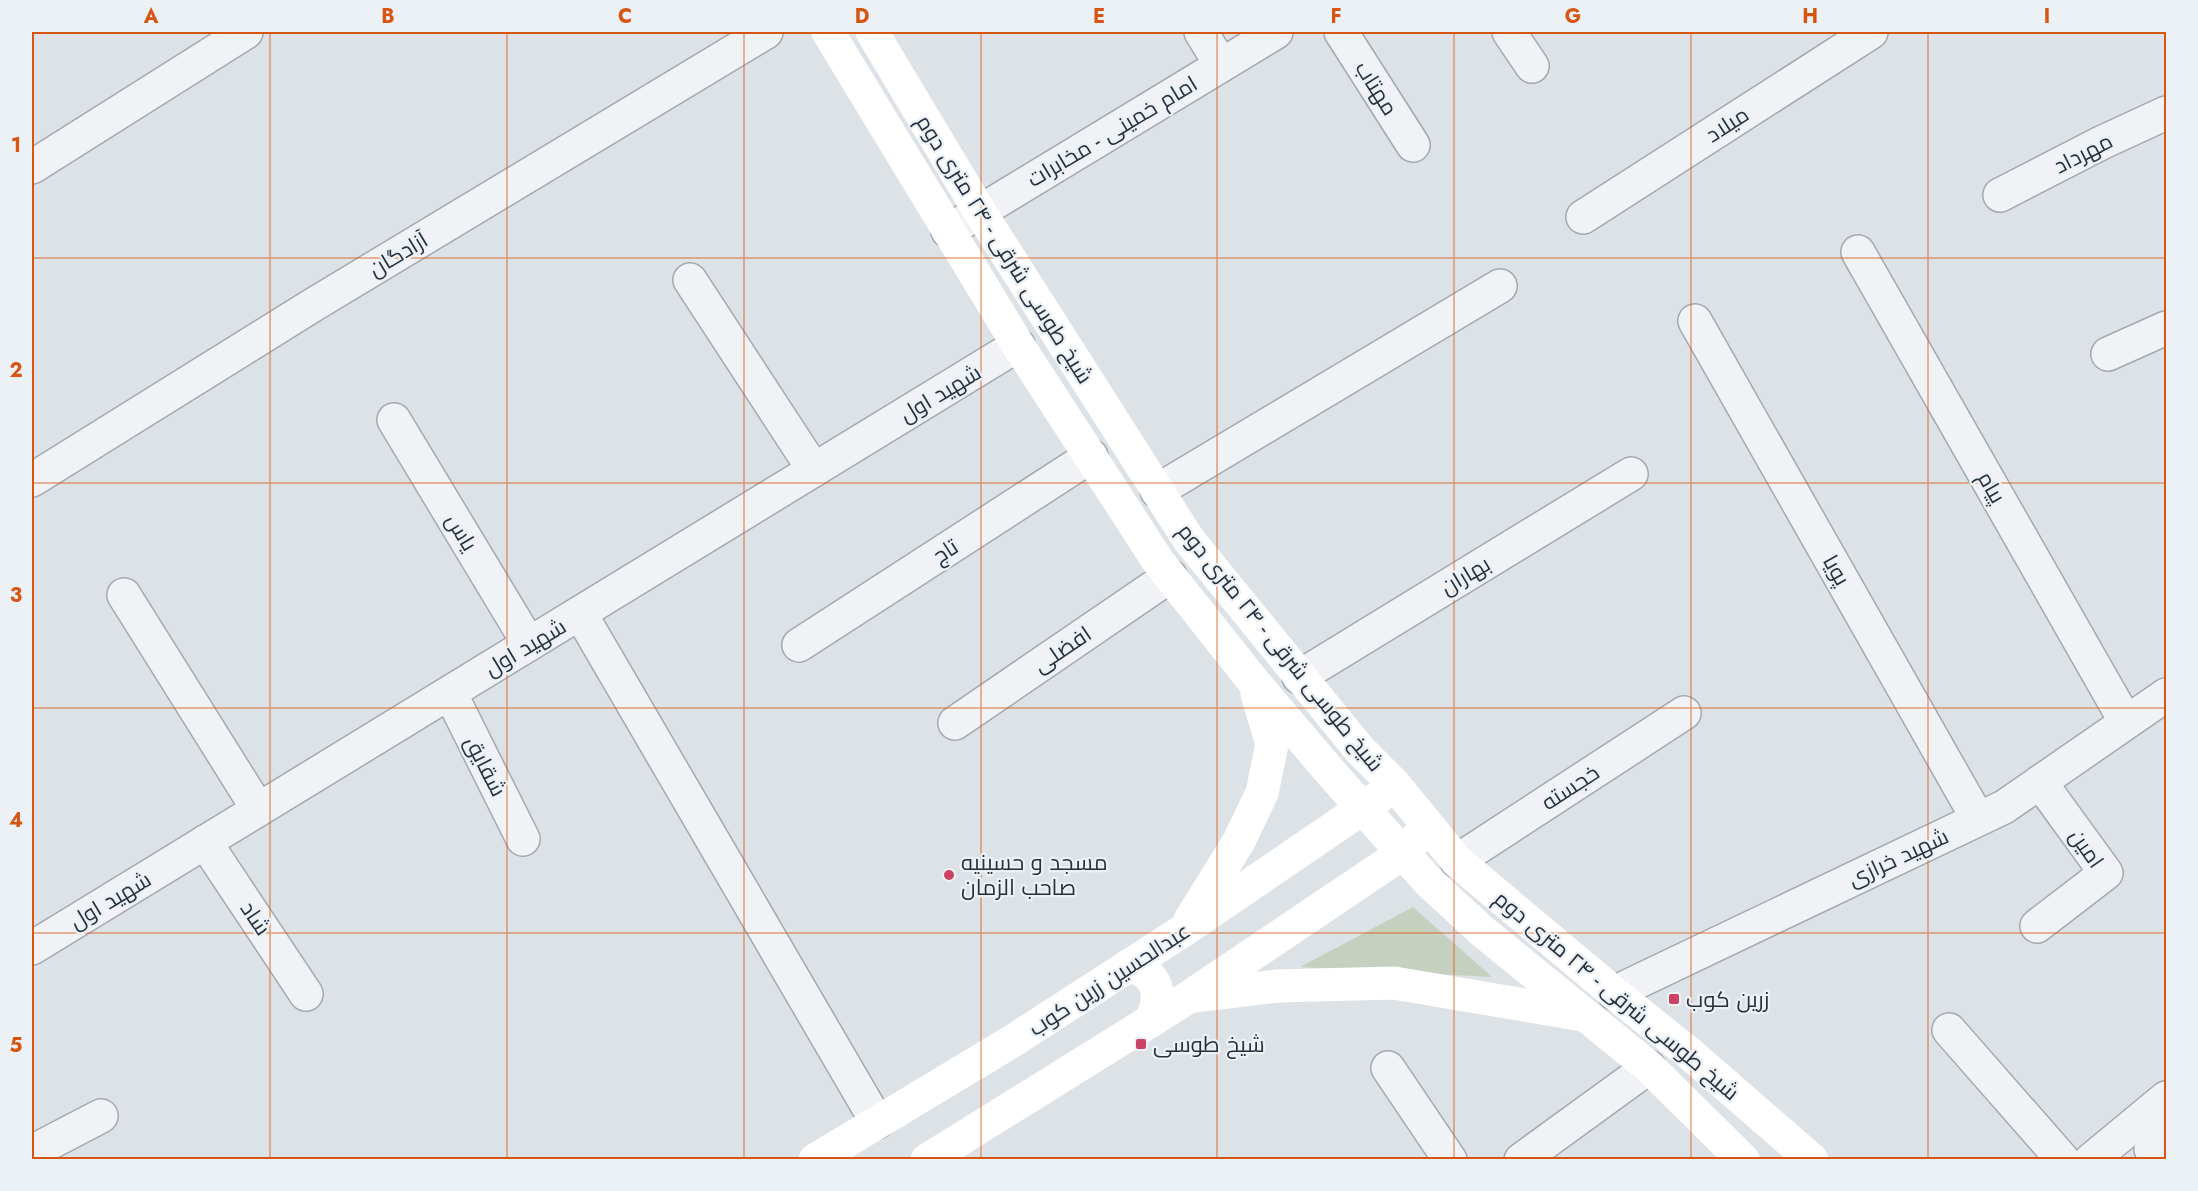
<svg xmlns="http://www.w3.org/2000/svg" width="2198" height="1191" viewBox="0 0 2198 1191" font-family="Jost,Cairo,sans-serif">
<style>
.green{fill:#c5d1be}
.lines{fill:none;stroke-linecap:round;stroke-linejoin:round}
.minor-casing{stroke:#a3a9b1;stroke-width:36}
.minor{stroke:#f0f2f5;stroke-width:33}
.secondary{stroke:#fff;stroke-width:33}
.grid{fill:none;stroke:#d55511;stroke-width:1.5;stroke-opacity:0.55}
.poi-dot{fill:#cc4264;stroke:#ecf1f5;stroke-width:2}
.labels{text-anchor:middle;stroke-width:4.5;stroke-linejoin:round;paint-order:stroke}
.street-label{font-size:22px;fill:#27313d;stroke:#ecf1f5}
.poi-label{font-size:22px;fill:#27313d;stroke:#ecf1f5;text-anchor:start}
.neatline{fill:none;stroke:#d55511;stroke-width:2}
.grid-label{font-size:20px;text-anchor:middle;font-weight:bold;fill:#d55511}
</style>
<rect width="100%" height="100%" fill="#dde2e7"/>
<path class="green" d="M 1413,907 L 1492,977 L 1300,967 Z"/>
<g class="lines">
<defs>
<g id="minor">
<path d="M 1201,32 L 1221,65"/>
<path d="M 1341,32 L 1413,145"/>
<path d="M 1509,32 L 1532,66"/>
<path d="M 32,167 L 246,32"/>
<path d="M 2000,195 L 2101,143 L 2166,113"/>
<path d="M 1583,217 L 1871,32"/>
<path d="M 948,231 L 1276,32"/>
<path d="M 1858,252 L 2126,722"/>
<path d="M 690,280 L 814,470"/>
<path d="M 1695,321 L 1978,819"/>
<path d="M 2108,354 L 2166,328"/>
<path d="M 394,420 L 529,644"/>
<path d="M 32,480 L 313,305 L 766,32"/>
<path d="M 1157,491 L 1500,286"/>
<path d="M 124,595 L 258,809"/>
<path d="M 580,613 L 877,1122"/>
<path d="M 799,645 L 1091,456"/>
<path d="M 1299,677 L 1631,474"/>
<path d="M 450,693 L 523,839"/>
<path d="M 955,723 L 1170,576"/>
<path d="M 205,842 L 306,994"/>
<path d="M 1457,861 L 1684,713"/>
<path d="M 2037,926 L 2106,873 L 2040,782"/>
<path d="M 32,948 L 1018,345"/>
<path d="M 1614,993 L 2004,807 L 2166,695"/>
<path d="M 1949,1030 L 2063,1160"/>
<path d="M 1388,1068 L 1450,1160"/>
<path d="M 32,1152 L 101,1116"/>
<path d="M 1521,1160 L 1649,1067"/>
<path d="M 2091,1160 L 2166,1098"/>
<path d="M 2160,1160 L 2151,1149 L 2166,1137"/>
</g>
</defs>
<use href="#minor" class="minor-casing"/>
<use href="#minor" class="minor"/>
<g class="secondary">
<path d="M 828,32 L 1018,345 L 1158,561 L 1253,681 L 1332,774 L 1429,882 L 1482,931 L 1649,1067 L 1743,1160"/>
<path d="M 872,32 L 980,212 L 1189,540 L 1360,750 L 1395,785 L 1457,861 L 1614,993 L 1689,1053 L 1812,1160"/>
<path d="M 1190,920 L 1239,841 L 1262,793 L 1272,744 L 1257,694"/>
<path d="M 1128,966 C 1159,973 1163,994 1151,1021"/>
<path d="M 1194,996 L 1278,986 L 1394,983 L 1583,1015"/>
<path d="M 815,1160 L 1011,1042 L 1184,930 L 1379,797"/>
<path d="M 927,1160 L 1189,997 L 1403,853 L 1417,838"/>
</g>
</g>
<path class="grid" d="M 270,32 L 270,1160M 507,32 L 507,1160M 744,32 L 744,1160M 981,32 L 981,1160M 1217,32 L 1217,1160M 1454,32 L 1454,1160M 1691,32 L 1691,1160M 1928,32 L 1928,1160M 32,258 L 2166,258M 32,483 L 2166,483M 32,708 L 2166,708M 32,933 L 2166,933"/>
<g class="poi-dot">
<circle cx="949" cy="875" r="6"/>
<rect x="1668" y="993" width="12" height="12" rx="3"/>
<rect x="1135" y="1038" width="12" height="12" rx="3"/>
</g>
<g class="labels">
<g class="street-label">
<text transform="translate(1377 88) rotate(58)" y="8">مهتاب</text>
<text transform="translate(1727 124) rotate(-33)" y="8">میلاد</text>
<text transform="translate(1112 131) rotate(-31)" y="8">امام خمینی - مخابرات</text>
<text transform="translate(2083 153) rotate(-27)" y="8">مهرداد</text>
<text transform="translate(1005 249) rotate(58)" y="8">شیخ طوسی شرقی - ۲۴ متری دوم</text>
<text transform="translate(398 254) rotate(-31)" y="8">آزادگان</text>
<text transform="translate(940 393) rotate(-31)" y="8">شهید اول</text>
<text transform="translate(1992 487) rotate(60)" y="8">پیام</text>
<text transform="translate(462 532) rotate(59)" y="8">یاس</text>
<text transform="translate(945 551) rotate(-33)" y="8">تاج</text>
<text transform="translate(1837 570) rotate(60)" y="8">پویا</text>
<text transform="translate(1465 575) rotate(-31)" y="8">بهاران</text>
<text transform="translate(525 647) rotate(-31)" y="8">شهید اول</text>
<text transform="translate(1281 647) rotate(51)" y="8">شیخ طوسی شرقی - ۲۴ متری دوم</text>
<text transform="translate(1062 649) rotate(-34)" y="8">افضلی</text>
<text transform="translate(486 766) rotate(63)" y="8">شقایق</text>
<text transform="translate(1570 787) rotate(-33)" y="8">خجسته</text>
<text transform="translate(2087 848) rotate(55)" y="8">امین</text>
<text transform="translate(1898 857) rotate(-25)" y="8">شهید خرازی</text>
<text transform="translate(110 900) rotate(-31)" y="8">شهید اول</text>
<text transform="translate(256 918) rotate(56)" y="8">شاد</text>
<text transform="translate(1109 979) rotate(-33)" y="8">عبدالحسین زرین کوب</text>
<text transform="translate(1617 995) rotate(40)" y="8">شیخ طوسی شرقی - ۲۴ متری دوم</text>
</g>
<g class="poi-label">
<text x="961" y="870">مسجد و حسینیه<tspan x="961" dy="25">صاحب الزمان</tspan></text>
<text x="1686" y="1007">زرین کوب</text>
<text x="1153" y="1052">شیخ طوسی</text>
</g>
</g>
<rect width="2198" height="1191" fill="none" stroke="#ecf1f5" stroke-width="66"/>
<rect x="33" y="33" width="2132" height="1125" class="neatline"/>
<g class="grid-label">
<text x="151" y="23">A</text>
<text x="388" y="23">B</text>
<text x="625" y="23">C</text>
<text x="862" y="23">D</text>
<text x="1099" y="23">E</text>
<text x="1336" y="23">F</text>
<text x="1573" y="23">G</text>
<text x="1810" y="23">H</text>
<text x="2047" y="23">I</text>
<text x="16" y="152">1</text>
<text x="16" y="377">2</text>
<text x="16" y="602">3</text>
<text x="16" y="827">4</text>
<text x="16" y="1052">5</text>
</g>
</svg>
